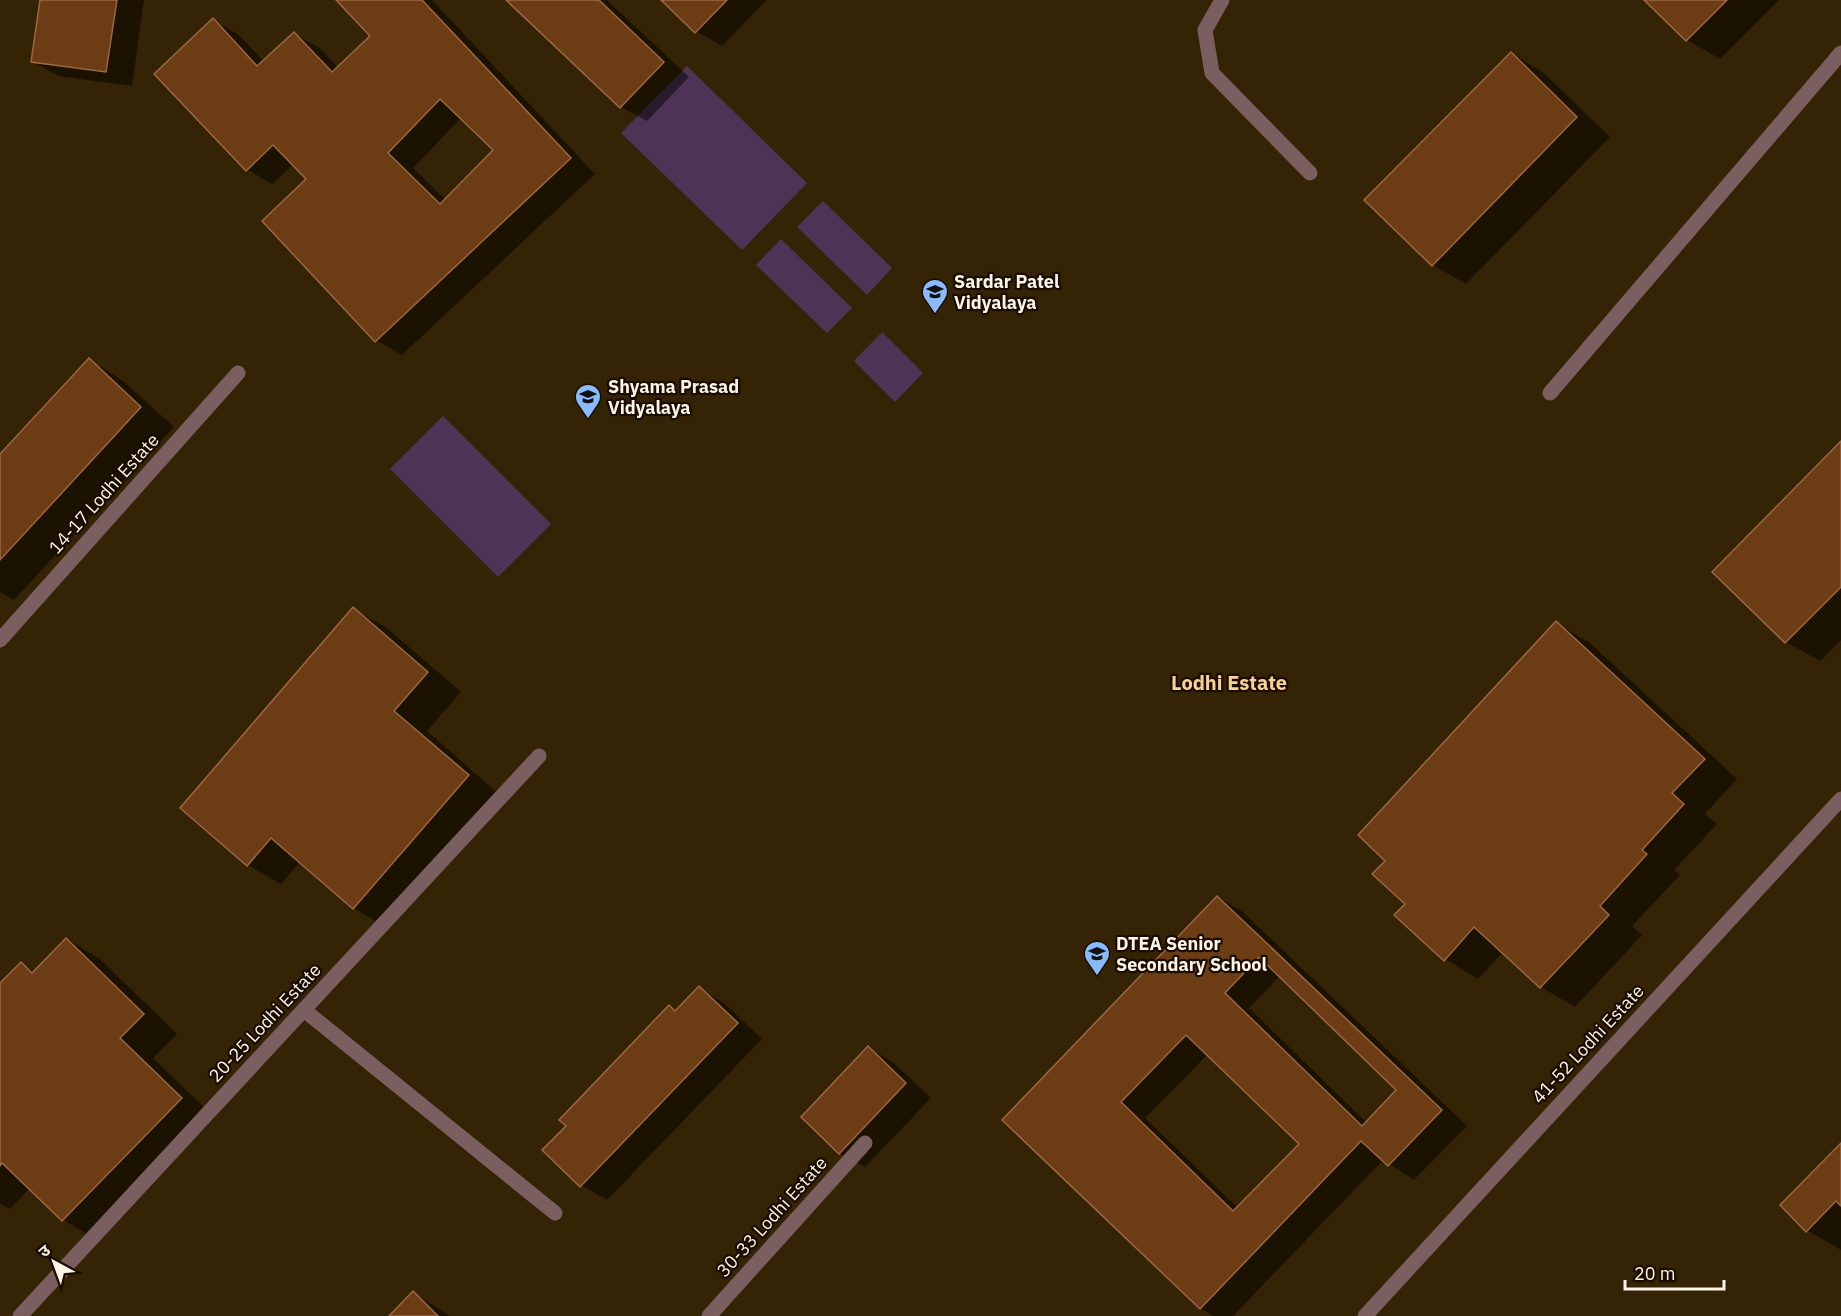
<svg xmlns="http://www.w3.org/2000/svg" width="1841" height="1316" viewBox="0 0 1841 1316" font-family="'IBM Plex Sans','Noto Sans Devanagari',sans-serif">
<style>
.green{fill:#4d3457}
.shadow{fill:#0007;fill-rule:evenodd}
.building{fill:#6c3c15;stroke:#9c6742;stroke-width:1.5;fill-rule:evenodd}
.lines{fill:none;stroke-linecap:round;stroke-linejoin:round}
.minor{stroke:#7b5e5f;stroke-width:15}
.labels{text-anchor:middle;stroke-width:4.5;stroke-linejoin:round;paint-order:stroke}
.poi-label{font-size:18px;font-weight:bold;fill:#fcf4e9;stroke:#1a0c00;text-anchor:start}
.street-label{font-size:18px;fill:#fcf4e9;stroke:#1a0c00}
.neighbourhood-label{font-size:20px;font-weight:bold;fill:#f8d098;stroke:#1a0c00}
</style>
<rect width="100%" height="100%" fill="#352305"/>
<g class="green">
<path d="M 687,66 L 807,183 L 742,250 L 621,133 Z"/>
<path d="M 823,201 L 892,268 L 867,295 L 797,227 Z"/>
<path d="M 781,239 L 852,308 L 827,333 L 756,265 Z"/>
<path d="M 882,332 L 923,373 L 895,402 L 854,361 Z"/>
<path d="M 443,416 L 551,524 L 498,577 L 390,469 Z"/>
</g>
<g class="shadow">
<path d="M 41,0 L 144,0 L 132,86 L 58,76 L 32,61 Z"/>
<path d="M 338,0 L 432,0 L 595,174 L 402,355 L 376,340 L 308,179 L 294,164 L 272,184 L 247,169 L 213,20 L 239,35 L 264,62 L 294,34 L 320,48 L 338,68 L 372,36 ZM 461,118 L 495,150 L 446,200 L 413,168 Z"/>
<path d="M 508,0 L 607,0 L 689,77 L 647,121 L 621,107 Z"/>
<path d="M 663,0 L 767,0 L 722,46 L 696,31 Z"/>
<path d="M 1646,0 L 1779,0 L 1720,59 L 1687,40 Z"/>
<path d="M 1511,53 L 1544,73 L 1610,137 L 1466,284 L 1433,265 Z"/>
<path d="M 89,360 L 122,380 L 174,427 L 14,600 L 0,592 L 0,456 Z"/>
<path d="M 1841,443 L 1841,640 L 1820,661 L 1786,642 L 1714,572 Z"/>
<path d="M 353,609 L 387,628 L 461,692 L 427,731 L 501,796 L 387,928 L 354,908 L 300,862 L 281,884 L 248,865 Z"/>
<path d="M 1556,623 L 1590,643 L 1737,779 L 1705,814 L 1717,824 L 1674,870 L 1680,875 L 1632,926 L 1642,935 L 1575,1007 L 1541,987 L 1503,952 L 1478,979 L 1445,959 L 1407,903 L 1387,861 Z"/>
<path d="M 1218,897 L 1243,912 L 1467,1126 L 1414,1180 L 1383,1160 L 1233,1316 L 1214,1316 L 1200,1308 L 1004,1120 ZM 1280,976 L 1398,1090 L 1367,1123 L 1249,1008 ZM 1208,1054 L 1301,1144 L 1238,1208 L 1145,1118 Z"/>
<path d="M 67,939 L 100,959 L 177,1034 L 153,1058 L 215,1118 L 96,1239 L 63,1220 L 30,1188 L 10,1209 L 0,1204 L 0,985 L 21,964 L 35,972 Z"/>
<path d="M 699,988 L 724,1003 L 762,1039 L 607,1200 L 581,1185 L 568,1126 L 670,1007 L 676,1011 Z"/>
<path d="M 869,1048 L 894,1063 L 931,1098 L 865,1167 L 840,1153 Z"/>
<path d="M 1841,1145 L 1841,1250 L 1807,1230 Z"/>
<path d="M 413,1293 L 446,1313 L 450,1316 L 391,1316 Z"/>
</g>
<g class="building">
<path d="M 40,0 L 117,0 L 106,72 L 31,62 Z"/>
<path d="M 336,0 L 422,0 L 571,158 L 375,342 L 262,221 L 306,179 L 273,145 L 246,171 L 154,74 L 213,18 L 257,66 L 294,32 L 332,72 L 370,36 ZM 440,99 L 493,150 L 440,204 L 388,153 Z"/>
<path d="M 506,0 L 599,0 L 664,62 L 620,108 Z"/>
<path d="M 661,0 L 727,0 L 695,33 Z"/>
<path d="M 1644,0 L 1727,0 L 1686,41 Z"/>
<path d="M 1511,52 L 1577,117 L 1432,266 L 1364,200 Z"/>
<path d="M 89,358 L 141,407 L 0,560 L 0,454 Z"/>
<path d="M 1841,441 L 1841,587 L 1785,643 L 1712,572 Z"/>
<path d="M 353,607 L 428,672 L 394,711 L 469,775 L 353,909 L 271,838 L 247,866 L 180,808 Z"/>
<path d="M 1556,621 L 1705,759 L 1672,793 L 1684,804 L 1642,850 L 1647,854 L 1600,906 L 1609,915 L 1540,988 L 1474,927 L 1444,961 L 1394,915 L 1405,904 L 1372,874 L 1385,861 L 1358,835 Z"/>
<path d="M 1217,896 L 1442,1110 L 1388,1166 L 1361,1141 L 1200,1309 L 1002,1120 ZM 1259,957 L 1396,1090 L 1362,1126 L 1225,993 ZM 1186,1035 L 1299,1144 L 1233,1211 L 1121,1102 Z"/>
<path d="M 66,938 L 144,1014 L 120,1038 L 182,1098 L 62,1221 L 2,1163 L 0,1166 L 0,983 L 21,962 L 32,973 Z"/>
<path d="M 699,986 L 738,1023 L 580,1187 L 542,1150 L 566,1126 L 559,1120 L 669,1005 L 675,1011 Z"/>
<path d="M 868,1046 L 906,1083 L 839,1154 L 801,1117 Z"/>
<path d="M 1841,1143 L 1841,1206 L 1836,1201 L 1806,1232 L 1780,1205 Z"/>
<path d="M 413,1291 L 438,1316 L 389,1316 Z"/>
</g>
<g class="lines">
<g class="minor">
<path d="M 1222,0 L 1205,30 L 1212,73 L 1310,173"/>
<path d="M 1550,393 L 1841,53"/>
<path d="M 0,640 L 238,373"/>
<path d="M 304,1010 L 555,1213"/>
<path d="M 20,1316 L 539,756"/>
<path d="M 709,1316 L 865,1143"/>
<path d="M 1365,1316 L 1841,799"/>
</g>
</g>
<defs>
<symbol id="school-pin" viewBox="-11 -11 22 30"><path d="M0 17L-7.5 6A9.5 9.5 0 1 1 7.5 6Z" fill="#89bafc" stroke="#1a0c00"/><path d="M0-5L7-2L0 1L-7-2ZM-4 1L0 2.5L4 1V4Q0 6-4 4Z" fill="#111"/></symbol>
</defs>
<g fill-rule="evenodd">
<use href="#school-pin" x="920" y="277" width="30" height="40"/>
<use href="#school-pin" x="573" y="382" width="30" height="40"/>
<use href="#school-pin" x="1082" y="939" width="30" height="40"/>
</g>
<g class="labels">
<g class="poi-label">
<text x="954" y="288">Sardar Patel<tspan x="954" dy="21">Vidyalaya</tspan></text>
<text x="608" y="393">Shyama Prasad<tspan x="608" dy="21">Vidyalaya</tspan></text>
<text x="1116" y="950">DTEA Senior<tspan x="1116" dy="21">Secondary School</tspan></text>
</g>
<g class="street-label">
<text transform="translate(104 494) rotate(-48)" y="6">14-17 Lodhi Estate</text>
<text transform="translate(265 1023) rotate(-47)" y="6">20-25 Lodhi Estate</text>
<text transform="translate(1588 1044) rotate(-47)" y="6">41-52 Lodhi Estate</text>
<text transform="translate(772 1217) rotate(-48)" y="6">30-33 Lodhi Estate</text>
</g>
<g class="neighbourhood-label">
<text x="1229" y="690">Lodhi Estate</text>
</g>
</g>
<g transform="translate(54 1262) rotate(319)" stroke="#1a0c00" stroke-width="4.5" paint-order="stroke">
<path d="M0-4.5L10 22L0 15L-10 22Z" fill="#fcf4e9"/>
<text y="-9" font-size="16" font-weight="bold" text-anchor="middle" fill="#fcf4e9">उ</text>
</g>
<path d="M1625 1280v9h99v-9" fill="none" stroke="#fcf4e9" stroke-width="3"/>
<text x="1634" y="1280" font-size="18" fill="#fcf4e9" stroke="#1a0c00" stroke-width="4.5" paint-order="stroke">20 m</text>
</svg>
